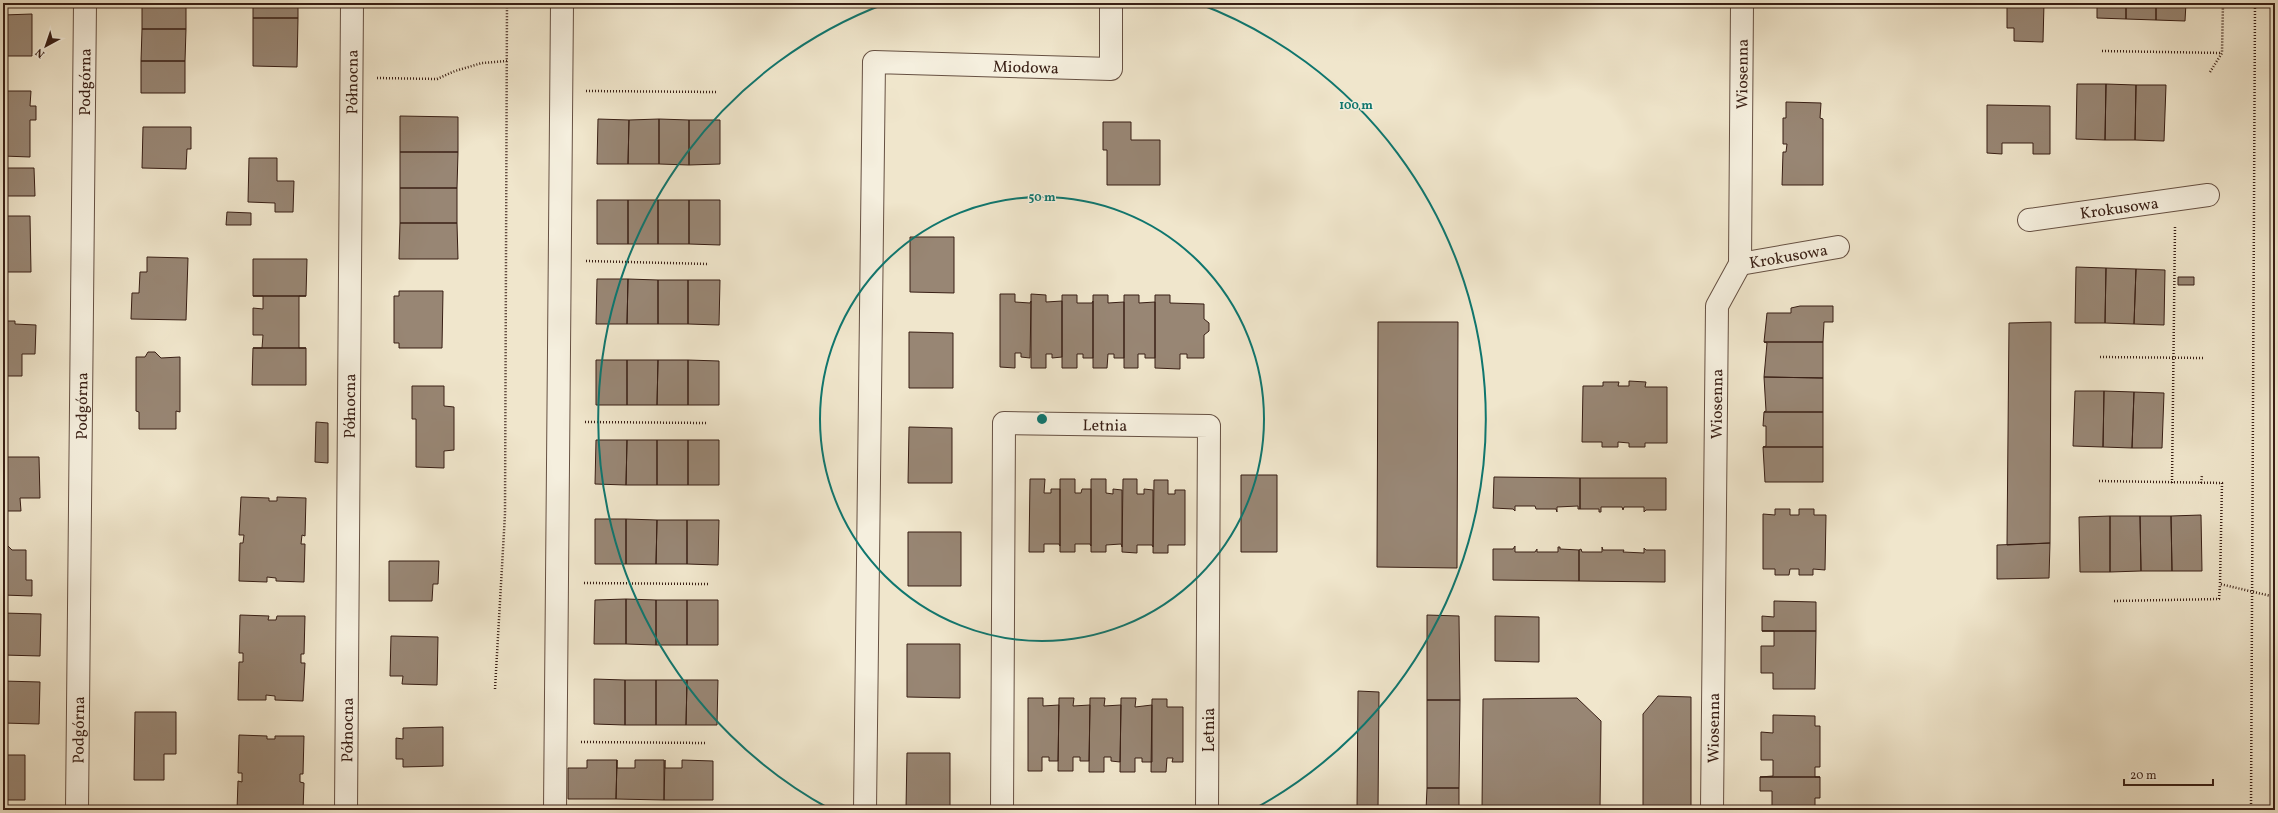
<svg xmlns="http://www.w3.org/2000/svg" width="2278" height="813" font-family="Vollkorn,serif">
  <rect width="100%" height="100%" fill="#f0e6cc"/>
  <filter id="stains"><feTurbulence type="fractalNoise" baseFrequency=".005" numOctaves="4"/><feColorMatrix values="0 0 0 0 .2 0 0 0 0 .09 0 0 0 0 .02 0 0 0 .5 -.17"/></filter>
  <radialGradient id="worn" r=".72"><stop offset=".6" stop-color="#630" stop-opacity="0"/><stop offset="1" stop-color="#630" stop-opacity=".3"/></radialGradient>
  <path fill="#988674" stroke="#381e14" d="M 142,3 L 186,3 L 186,29 L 142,29 Z
    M 253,3 L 298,3 L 298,18 L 253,18 Z
    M 914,3 L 962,3 L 962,6 L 914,6 Z
    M 1011,3 L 1054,3 L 1054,6 L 1011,6 Z
    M 2007,3 L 2044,3 L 2043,42 L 2014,41 L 2014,28 L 2007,28 Z
    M 2097,3 L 2126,3 L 2126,19 L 2097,18 Z
    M 2126,3 L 2156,3 L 2156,20 L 2126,19 Z
    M 2156,3 L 2186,3 L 2185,21 L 2156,20 Z
    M 32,14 L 32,56 L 3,56 L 3,15 Z
    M 253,18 L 298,18 L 297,67 L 253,66 Z
    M 142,29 L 186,29 L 185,61 L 141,61 Z
    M 141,61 L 185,61 L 185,93 L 141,93 Z
    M 2077,84 L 2106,84 L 2105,140 L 2076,139 Z
    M 2106,84 L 2136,85 L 2135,140 L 2105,140 Z
    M 2136,85 L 2166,85 L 2164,141 L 2135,140 Z
    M 3,91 L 31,91 L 30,106 L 36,106 L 36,120 L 30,120 L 30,157 L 3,156 Z
    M 1786,102 L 1821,103 L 1820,118 L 1823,119 L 1823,185 L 1782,185 L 1783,152 L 1786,152 L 1787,144 L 1783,144 L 1783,118 L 1786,118 Z
    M 1987,105 L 2050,106 L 2050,154 L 2033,154 L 2033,143 L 2002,143 L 2002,154 L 1987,153 Z
    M 400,116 L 458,117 L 458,152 L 400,152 Z
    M 598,119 L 629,120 L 628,164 L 597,164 Z
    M 659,119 L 659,164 L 628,164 L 629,120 Z
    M 659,119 L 689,120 L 689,165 L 659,164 Z
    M 689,120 L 720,120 L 720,164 L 689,165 Z
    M 1103,122 L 1131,122 L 1131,140 L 1160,140 L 1160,185 L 1107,185 L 1107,150 L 1103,150 Z
    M 143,127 L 191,127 L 191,149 L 187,149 L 186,169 L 142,168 Z
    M 400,152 L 458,152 L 457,188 L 400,188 Z
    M 249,158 L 277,158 L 277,181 L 294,181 L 293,212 L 275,212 L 275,203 L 248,202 Z
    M 7,168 L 34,168 L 35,196 L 7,196 Z
    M 400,188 L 457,188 L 457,223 L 400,223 Z
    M 597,200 L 628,200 L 628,244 L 597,244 Z
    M 628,200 L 658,200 L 658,244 L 628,244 Z
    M 658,200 L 689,200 L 689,244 L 658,244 Z
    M 689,200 L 720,200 L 720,245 L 689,244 Z
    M 227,212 L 251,213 L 251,225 L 226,225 Z
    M 3,216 L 30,216 L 31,272 L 3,272 Z
    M 400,223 L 457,223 L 458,259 L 399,259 Z
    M 910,237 L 954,237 L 954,293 L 910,292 Z
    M 147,257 L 188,258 L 186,320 L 131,319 L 132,293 L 139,293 L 140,272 L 147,272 Z
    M 253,259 L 307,259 L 306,296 L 253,296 Z
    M 2076,267 L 2106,268 L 2105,323 L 2075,323 Z
    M 2106,268 L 2136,269 L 2134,324 L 2105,323 Z
    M 2136,269 L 2165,270 L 2164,325 L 2134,324 Z
    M 2178,277 L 2194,277 L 2194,285 L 2178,285 Z
    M 597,279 L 628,279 L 627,324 L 596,324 Z
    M 628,279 L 658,280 L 658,324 L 627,324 Z
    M 658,280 L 688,280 L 688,324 L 658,324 Z
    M 688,280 L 720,280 L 719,325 L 688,324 Z
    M 399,291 L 443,291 L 442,348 L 399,348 L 399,343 L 394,343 L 394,296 L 399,296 Z
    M 1000,294 L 1015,294 L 1015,302 L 1030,303 L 1031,301 L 1030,358 L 1021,357 L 1021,353 L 1015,353 L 1015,368 L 1000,367 Z
    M 1031,294 L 1046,295 L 1046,302 L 1062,301 L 1062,357 L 1052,358 L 1052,354 L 1046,354 L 1046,368 L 1031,368 Z
    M 1062,295 L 1077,295 L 1077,303 L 1092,303 L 1093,301 L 1093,358 L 1083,358 L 1083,354 L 1077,354 L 1077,368 L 1062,368 Z
    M 1093,295 L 1108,295 L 1108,303 L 1124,302 L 1124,358 L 1114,358 L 1114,354 L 1108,354 L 1107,368 L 1093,368 Z
    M 1124,295 L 1139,295 L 1139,303 L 1155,302 L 1155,358 L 1145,358 L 1145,354 L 1138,354 L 1138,368 L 1124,368 Z
    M 1155,295 L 1170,295 L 1170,303 L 1204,304 L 1204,319 L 1209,323 L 1209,331 L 1204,335 L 1204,358 L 1187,358 L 1187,354 L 1180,354 L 1180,369 L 1155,368 Z
    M 253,296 L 306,296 L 299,296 L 299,348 L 306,348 L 253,348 L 262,348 L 263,335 L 253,335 L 253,308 L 263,309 L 263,296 Z
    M 1800,306 L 1833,306 L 1833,322 L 1824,322 L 1823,342 L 1764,342 L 1767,313 L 1791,313 L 1791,308 Z
    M 3,321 L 15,321 L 15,324 L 36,325 L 35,354 L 22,354 L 22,376 L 3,376 Z
    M 1378,322 L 1458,322 L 1457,568 L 1377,567 Z
    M 2051,322 L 2050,543 L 2007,545 L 2009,323 Z
    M 909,332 L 953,333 L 953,388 L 909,388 Z
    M 1764,342 L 1823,342 L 1823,378 L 1764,377 L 1767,343 Z
    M 253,348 L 306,348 L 306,385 L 252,385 Z
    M 148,352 L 155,352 L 161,358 L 180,357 L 180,412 L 176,411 L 176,429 L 139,429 L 139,412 L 136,411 L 136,357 L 145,357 Z
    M 596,360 L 627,360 L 627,405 L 596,405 Z
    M 627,360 L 658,360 L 657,405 L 627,405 Z
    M 658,360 L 688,360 L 688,405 L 657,405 Z
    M 688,360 L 719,361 L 719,405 L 688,405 Z
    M 1764,377 L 1823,378 L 1823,412 L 1764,412 L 1766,411 Z
    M 1629,381 L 1646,382 L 1645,387 L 1667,387 L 1667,443 L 1645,443 L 1645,447 L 1629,447 L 1629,443 L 1618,442 L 1618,447 L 1602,447 L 1602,442 L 1582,442 L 1583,386 L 1603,386 L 1603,382 L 1619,382 L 1618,386 L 1629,386 Z
    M 412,386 L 444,386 L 444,406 L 454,407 L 454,450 L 444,451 L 444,468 L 416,467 L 416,419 L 412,419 Z
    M 2075,391 L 2104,391 L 2103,447 L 2073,446 Z
    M 2104,391 L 2134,392 L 2132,448 L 2103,447 Z
    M 2134,392 L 2164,393 L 2162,448 L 2132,448 Z
    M 1764,412 L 1823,412 L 1823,447 L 1763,447 L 1766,446 L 1766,426 L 1763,426 Z
    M 316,422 L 328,423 L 328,463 L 315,462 Z
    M 909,427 L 952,428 L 952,483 L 908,483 Z
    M 596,440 L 627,440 L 626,485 L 595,484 Z
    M 627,440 L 657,440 L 657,485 L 626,485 Z
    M 657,440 L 688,440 L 688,485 L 657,485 Z
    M 688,440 L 719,440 L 719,485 L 688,485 Z
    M 1763,447 L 1823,447 L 1823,482 L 1765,482 Z
    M 3,457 L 39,457 L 40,498 L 20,498 L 21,511 L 4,511 Z
    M 1241,475 L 1277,475 L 1277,552 L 1241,552 Z
    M 1494,477 L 1580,478 L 1580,509 L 1578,509 L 1578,506 L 1557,507 L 1557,512 L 1556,509 L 1536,509 L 1535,506 L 1515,506 L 1515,511 L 1513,509 L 1493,508 Z
    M 1580,478 L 1666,478 L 1666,510 L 1646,510 L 1644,512 L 1644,507 L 1624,507 L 1623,510 L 1622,507 L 1601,507 L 1601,512 L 1599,512 L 1599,509 L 1580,509 Z
    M 1030,479 L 1045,479 L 1044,493 L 1051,493 L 1051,489 L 1060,489 L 1060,546 L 1059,544 L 1044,544 L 1044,552 L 1029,552 Z
    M 1060,479 L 1075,479 L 1075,493 L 1081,493 L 1082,489 L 1091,489 L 1091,546 L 1090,544 L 1075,544 L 1075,552 L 1060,552 Z
    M 1091,479 L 1106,479 L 1106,493 L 1113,494 L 1113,489 L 1122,490 L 1122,547 L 1121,544 L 1106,545 L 1106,552 L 1091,552 Z
    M 1123,479 L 1137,479 L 1137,494 L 1144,494 L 1144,489 L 1153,490 L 1153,547 L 1152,545 L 1137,545 L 1137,553 L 1122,552 Z
    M 1154,480 L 1168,480 L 1168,494 L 1175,494 L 1175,490 L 1185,490 L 1185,545 L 1168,545 L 1168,553 L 1153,553 Z
    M 241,497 L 269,498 L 269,501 L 277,501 L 277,497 L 306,498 L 305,536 L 302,535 L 301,544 L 305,544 L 304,582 L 276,581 L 276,578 L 267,577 L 267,582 L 239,581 L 240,543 L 243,543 L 244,535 L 239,535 Z
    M 1775,509 L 1790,509 L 1790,515 L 1799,515 L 1799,509 L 1814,509 L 1814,515 L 1826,515 L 1825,570 L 1813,569 L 1813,575 L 1799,575 L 1799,569 L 1790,569 L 1789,575 L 1775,575 L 1775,569 L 1763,569 L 1763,514 L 1775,515 Z
    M 2201,515 L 2202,571 L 2172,571 L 2171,516 Z
    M 2110,516 L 2140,516 L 2141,571 L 2110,572 Z
    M 2110,516 L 2110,572 L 2080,572 L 2079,517 Z
    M 2140,516 L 2171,516 L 2172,571 L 2141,571 Z
    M 595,519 L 626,519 L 626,564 L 595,564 Z
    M 626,519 L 657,520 L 656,564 L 626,564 Z
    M 657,520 L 687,520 L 687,564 L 656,564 Z
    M 687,520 L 719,520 L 718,565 L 687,564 Z
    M 908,532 L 961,532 L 961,586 L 908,586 Z
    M 2050,543 L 2049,578 L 1997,579 L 1997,545 Z
    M 3,546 L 8,546 L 12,550 L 26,550 L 26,580 L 32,580 L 32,596 L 3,595 Z
    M 1515,546 L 1515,552 L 1535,552 L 1537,549 L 1537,552 L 1558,552 L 1558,547 L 1560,547 L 1560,549 L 1579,550 L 1579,581 L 1493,580 L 1493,549 L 1513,549 Z
    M 1602,547 L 1603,550 L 1624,550 L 1623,552 L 1644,553 L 1644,548 L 1646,550 L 1665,550 L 1665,582 L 1579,581 L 1579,550 L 1581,549 L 1582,552 L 1602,552 Z
    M 389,561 L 439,561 L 438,584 L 433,584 L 432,601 L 389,601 Z
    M 626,599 L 656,600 L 656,645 L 626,644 Z
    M 626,599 L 626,644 L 594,644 L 595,600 Z
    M 656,600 L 687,600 L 687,645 L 656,645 Z
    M 687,600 L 718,600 L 718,645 L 687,645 Z
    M 1774,601 L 1816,602 L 1816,631 L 1762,631 L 1762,616 L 1774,617 Z
    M 3,613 L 41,614 L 40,656 L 3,655 Z
    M 240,615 L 269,616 L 268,620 L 276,620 L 277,616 L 305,616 L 304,654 L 301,654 L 301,663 L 305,663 L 303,701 L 275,700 L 275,696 L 266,695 L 266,700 L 238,700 L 239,662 L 243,662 L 243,653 L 239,653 Z
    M 1427,615 L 1459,616 L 1460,700 L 1427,700 Z
    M 1495,616 L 1539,617 L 1539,662 L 1495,661 Z
    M 1762,631 L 1816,631 L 1815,689 L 1773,689 L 1773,673 L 1761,673 L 1761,646 L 1774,646 L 1774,631 Z
    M 391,636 L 438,637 L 437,685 L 402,684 L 403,676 L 390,676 Z
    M 907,644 L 960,644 L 960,698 L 907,697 Z
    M 594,679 L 625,680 L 625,725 L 594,724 Z
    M 625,680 L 656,680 L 656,725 L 625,725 Z
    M 656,680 L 687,680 L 686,725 L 656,725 Z
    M 687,680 L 718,680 L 717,725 L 686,725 Z
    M 3,681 L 40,682 L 39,724 L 3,723 Z
    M 1358,691 L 1379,692 L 1378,810 L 1357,810 Z
    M 1658,696 L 1691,697 L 1691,810 L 1643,810 L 1643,714 Z
    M 1028,698 L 1043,698 L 1043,706 L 1059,705 L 1058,761 L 1049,761 L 1049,757 L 1042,757 L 1042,771 L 1028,771 Z
    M 1059,698 L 1074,698 L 1073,706 L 1090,705 L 1089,761 L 1080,761 L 1080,757 L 1073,757 L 1073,771 L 1058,771 Z
    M 1090,698 L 1105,698 L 1104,706 L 1121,705 L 1120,762 L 1111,761 L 1111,757 L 1104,757 L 1104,772 L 1089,772 Z
    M 1121,698 L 1136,698 L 1135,707 L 1152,705 L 1152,762 L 1142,762 L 1142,758 L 1135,758 L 1135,772 L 1120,772 Z
    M 1577,698 L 1601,721 L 1600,810 L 1482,810 L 1483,699 Z
    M 1152,699 L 1167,699 L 1167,707 L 1183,707 L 1183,762 L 1172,762 L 1173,758 L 1167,758 L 1166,772 L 1151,772 Z
    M 1427,700 L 1460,700 L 1459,788 L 1427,788 Z
    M 135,712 L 176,712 L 176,754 L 164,754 L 164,780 L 134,780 Z
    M 1773,715 L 1815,716 L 1815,726 L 1820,726 L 1820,767 L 1815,767 L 1815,777 L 1820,777 L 1760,777 L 1773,776 L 1773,760 L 1761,760 L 1761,732 L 1773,733 Z
    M 443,727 L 443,766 L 403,767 L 403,759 L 396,759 L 396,738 L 403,739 L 403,728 Z
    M 239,735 L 267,736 L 267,739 L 275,739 L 275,736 L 304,736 L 303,774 L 300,774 L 300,782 L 304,783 L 303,810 L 237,810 L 238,781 L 242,782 L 242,773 L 238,773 Z
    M 907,753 L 950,753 L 950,809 L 906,809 Z
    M 3,755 L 25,755 L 25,800 L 3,800 Z
    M 587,760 L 617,760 L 616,799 L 568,799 L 568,768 L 587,768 Z
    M 617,760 L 617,768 L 635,768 L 635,760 L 664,760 L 664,800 L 616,799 Z
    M 665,760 L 665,768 L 682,768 L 682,760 L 713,761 L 713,800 L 664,800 Z
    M 1760,777 L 1820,777 L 1820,798 L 1815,798 L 1815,809 L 1772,808 L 1772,791 L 1760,791 Z
    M 1427,788 L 1459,788 L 1459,810 L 1426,810 Z
    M 473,806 L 473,810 L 441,810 L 441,807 Z"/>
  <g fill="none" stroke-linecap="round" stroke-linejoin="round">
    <g stroke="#665042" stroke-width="24">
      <g id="minor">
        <path id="s1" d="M 2029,220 L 2208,195"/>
        <path id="s2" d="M 1740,264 L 1838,247"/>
        <path id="s3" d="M 77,810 L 85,3"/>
        <path id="s4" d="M 346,810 L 352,3"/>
        <path d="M 555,810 L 562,3"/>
        <path id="s5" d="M 865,810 L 874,62 L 1111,69 L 1111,3"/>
        <path id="s6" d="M 1002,810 L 1004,423 L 1209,426 L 1207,810"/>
        <path id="s7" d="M 1712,810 L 1717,306 L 1740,264 L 1742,3"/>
      </g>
    </g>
    <path stroke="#381e14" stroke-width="2.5" stroke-dasharray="1 2" stroke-linecap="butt" d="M 2102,51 L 2222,53
      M 2210,72 L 2222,53 L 2223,3
      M 377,78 L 437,79 L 455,71 L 482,63 L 507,61
      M 586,91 L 716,92
      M 586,261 L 709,264
      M 2100,357 L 2204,358
      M 585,422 L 708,423
      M 2099,481 L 2222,483 L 2220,584 L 2275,597
      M 2172,483 L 2175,226
      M 2201,483 L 2202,475
      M 584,583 L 708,584
      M 2114,601 L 2219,599 L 2220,584
      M 495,689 L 505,514 L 507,3
      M 581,742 L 707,743
      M 2251,810 L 2255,3"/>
    <use href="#minor" stroke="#f5efde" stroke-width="22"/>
  </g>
  <g fill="none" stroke="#0f766e" stroke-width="2">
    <circle cx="1042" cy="419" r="222"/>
    <path d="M830 809A444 444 0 0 1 887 3M1197 3A444 444 0 0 1 1254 809"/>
  </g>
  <g text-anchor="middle" stroke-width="3" stroke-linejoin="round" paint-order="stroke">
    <g font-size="16" fill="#381e14" stroke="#f5efde">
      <text dy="6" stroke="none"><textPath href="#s5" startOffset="900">Miodowa</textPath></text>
      <text dy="6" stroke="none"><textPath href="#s7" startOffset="742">Wiosenna</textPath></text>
      <text dy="6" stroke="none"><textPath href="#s3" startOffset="728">Podgórna</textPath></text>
      <text dy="6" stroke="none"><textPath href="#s4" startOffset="728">Północna</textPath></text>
      <text dy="6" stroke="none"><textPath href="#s1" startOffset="91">Krokusowa</textPath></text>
      <text dy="6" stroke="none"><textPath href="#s2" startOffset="49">Krokusowa</textPath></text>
      <text dy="6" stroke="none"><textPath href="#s7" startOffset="406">Wiosenna</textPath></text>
      <text dy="6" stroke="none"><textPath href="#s3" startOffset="404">Podgórna</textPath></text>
      <text dy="6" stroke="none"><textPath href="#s4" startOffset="404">Północna</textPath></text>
      <text dy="6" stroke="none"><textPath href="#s6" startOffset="488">Letnia</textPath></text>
      <text dy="6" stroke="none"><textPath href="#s7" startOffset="82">Wiosenna</textPath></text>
      <text dy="6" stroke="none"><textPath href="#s3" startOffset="80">Podgórna</textPath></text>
      <text dy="6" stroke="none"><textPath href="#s4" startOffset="80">Północna</textPath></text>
      <text transform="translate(1208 730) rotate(-90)" y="6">Letnia</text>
    </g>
  </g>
  <circle cx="1042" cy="419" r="6" fill="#0f766e" stroke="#f5efde" stroke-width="2"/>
  <g font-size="12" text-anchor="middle" font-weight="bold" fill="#0f766e" stroke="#f5efde" stroke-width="3" stroke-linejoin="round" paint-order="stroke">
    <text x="1356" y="109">100 m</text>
    <text x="1042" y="201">50 m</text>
  </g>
  <rect width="2278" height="813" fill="none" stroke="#f0e6cc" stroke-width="16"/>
  <rect x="4" y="4" width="2270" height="805" fill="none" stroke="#381e14" stroke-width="2"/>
  <rect x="8" y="8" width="2262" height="797" fill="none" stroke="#381e14"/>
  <g transform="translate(46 46) rotate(220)" stroke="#f5efde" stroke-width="3" paint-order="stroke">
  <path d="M0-3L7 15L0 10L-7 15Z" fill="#381e14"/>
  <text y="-6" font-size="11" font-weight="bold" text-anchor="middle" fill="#381e14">N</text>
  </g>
  <path d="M2124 779v6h89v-6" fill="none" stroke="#381e14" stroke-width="2"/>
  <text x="2130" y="779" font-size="12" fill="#381e14" stroke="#f5efde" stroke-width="3" paint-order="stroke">20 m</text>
  <rect width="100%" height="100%" filter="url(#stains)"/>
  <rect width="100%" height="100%" fill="url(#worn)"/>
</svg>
